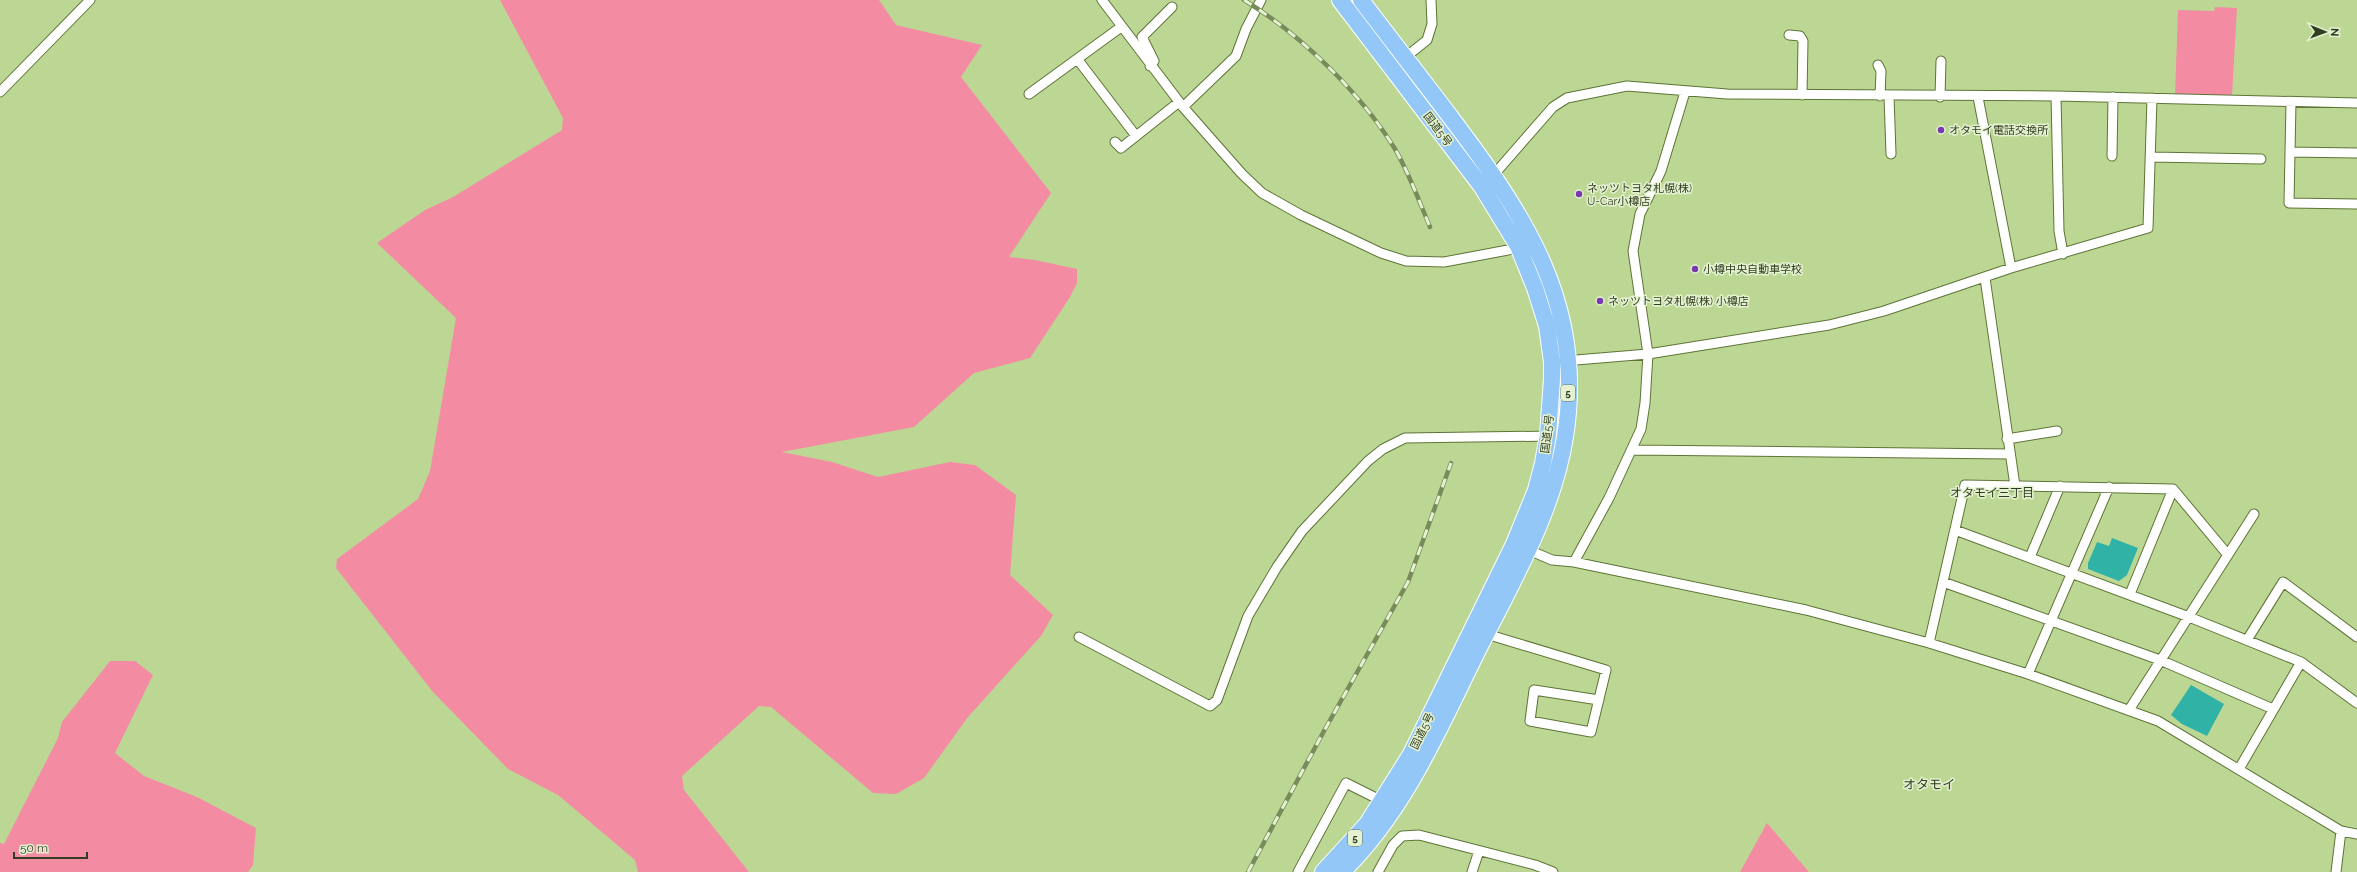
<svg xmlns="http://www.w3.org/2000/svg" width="2357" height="872" font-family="Raleway,'Noto Sans JP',sans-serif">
  <rect width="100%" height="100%" fill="#bcd794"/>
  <path fill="#f38ca3" d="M 500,0 L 879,0 L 896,25 L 982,45 L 961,77 L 1051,193 L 1009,257 L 1035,260 L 1077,269 L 1077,283 L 1070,297 L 1030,358 L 974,373 L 914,427 L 782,452 L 832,462 L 878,477 L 950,462 L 975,465 L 1016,495 L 1010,575 L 1053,615 L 1041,636 L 968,717 L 924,778 L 896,794 L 873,793 L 771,707 L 759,706 L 682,776 L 684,790 L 749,872 L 638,872 L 635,860 L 558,795 L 508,769 L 433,692 L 336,568 L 337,559 L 418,499 L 430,471 L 456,318 L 377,243 L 425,210 L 453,197 L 562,130 L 563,118 Z
    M 2215,7 L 2237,8 L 2232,96 L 2175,95 L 2178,10 L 2214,11 Z
    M 110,661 L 135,661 L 153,675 L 115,753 L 144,776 L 197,797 L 256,828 L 253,865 L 248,872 L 0,872 L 0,843 L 4,844 L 58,738 L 62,722 Z
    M 1767,823 L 1809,872 L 1740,872 Z"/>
  <path fill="#30b2a6" d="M 2112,538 L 2138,548 L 2127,575 L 2119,581 L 2088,569 L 2088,563 L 2097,542 L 2109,546 Z
    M 2191,685 L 2224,704 L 2207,736 L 2182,724 L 2171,715 Z"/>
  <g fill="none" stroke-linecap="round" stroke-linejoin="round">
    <g stroke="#5e7436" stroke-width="11">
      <path id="street" d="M 1102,0 L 1183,107 L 1242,174 L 1262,193 L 1301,215 L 1381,253 L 1406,261 L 1444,262 L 1508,250 L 1518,246
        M 1789,35 L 1800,36 L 1803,41 L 1802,95
        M 1078,60 L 1136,136
        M 1878,65 L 1881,71 L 1880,96
        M 1150,66 L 1154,61 L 1142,37 L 1172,7
        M 1392,68 L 1427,40 L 1432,24 L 1431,0
        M 0,92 L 90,0
        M 1029,94 L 1121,27
        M 1889,96 L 1891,154
        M 2056,96 L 2059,231 L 2063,254
        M 1940,97 L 1941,61
        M 1978,97 L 2011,268
        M 2291,102 L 2289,203 L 2357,204
        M 1183,107 L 1236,56 L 1246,29 L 1261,0
        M 1115,142 L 1121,148 L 1179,102
        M 2290,152 L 2357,153
        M 2112,156 L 2113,97
        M 2151,157 L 2261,159
        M 1491,178 L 1553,107 L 1567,98 L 1627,86 L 1727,94 L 2056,96 L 2357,103
        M 1985,278 L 2015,486
        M 1564,361 L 1648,354 L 1829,325 L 1884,311 L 2011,268 L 2148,228 L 2152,98
        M 2007,439 L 2057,431
        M 1632,450 L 2010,454
        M 1955,530 L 2189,617 L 2301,662 L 2357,703
        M 1524,548 L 1552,560 L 1574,562 L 1806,610 L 1929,643 L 2028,674 L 2158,721 L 2341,831 L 2357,834
        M 2030,557 L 2060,486
        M 1574,562 L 1609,498 L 1641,429 L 1645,403 L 1648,354 L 1633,251 L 1640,214 L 1661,171 L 1685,92
        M 1943,582 L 2160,660 L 2273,709
        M 2130,594 L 2173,489
        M 1483,633 L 1606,670 L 1591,732 L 1530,721 L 1534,690 L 1599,700
        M 1079,637 L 1210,706 L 1217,700 L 1248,616 L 1277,567 L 1302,531 L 1368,461 L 1383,449 L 1405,438 L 1552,436
        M 2247,640 L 2283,582 L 2357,637
        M 1929,643 L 1965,485 L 2173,489 L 2228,555
        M 2028,674 L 2109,487
        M 2129,710 L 2254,514
        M 2239,769 L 2301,662
        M 1298,872 L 1346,783 L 1386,803
        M 1378,872 L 1393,845 L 1402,836 L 1419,835 L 1535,865 L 1553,872
        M 1472,872 L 1479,851
        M 2336,872 L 2341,831"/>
    </g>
    <g stroke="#fff" stroke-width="18">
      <path id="highway" d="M 1323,872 L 1367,824 L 1411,754 L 1514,544 L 1536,490 L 1543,463 L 1548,435 L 1552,379 L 1552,362 L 1547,326 L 1535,288 L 1518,246 L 1482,187 L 1340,0
        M 1342,872 C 1407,809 1441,723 1481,644 C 1514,579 1554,509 1565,437 C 1586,307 1526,217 1452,119 C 1422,79 1391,40 1361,0"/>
    </g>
    <use href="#street" stroke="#fff" stroke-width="9"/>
    <use href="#highway" stroke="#92c7f7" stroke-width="16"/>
    <g stroke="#788b5b" stroke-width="4.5">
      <path id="rail" d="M 1244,0 C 1301,35 1360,92 1395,149 C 1409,173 1419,201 1430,227
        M 1248,872 L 1324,731 L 1408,582 L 1451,463"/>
    </g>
    <use href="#rail" stroke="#e4f2d1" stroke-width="3" stroke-dasharray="9" stroke-linecap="butt"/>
  </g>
  <g fill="#7939ae" stroke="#e4f2d1" stroke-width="1.5">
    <circle cx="1941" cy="130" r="4"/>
    <circle cx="1579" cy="194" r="4"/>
    <circle cx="1695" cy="269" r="4"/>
    <circle cx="1600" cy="301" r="4"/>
  </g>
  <g text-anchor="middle" stroke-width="3" stroke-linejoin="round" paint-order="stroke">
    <g fill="#e4f2d1" stroke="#677356" stroke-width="1">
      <rect x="1561" y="385" width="14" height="16" rx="3"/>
      <rect x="1348" y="830" width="14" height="16" rx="3"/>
    </g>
    <g font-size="10" font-weight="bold" fill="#323c21">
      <text x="1568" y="397">5</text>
      <text x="1355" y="842">5</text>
    </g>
    <g font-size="11" fill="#323c21" stroke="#e4f2d1">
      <text transform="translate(1438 129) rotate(53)" y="4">国道5号</text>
      <text transform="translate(1547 434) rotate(-83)" y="4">国道5号</text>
      <text transform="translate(1422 731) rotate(-64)" y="4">国道5号</text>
    </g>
    <g font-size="11" fill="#323c21" stroke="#e4f2d1" text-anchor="start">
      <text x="1949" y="134">オタモイ電話交換所</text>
      <text x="1587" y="192">ネッツトヨタ札幌(株)<tspan x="1587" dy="13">U-Car小樽店</tspan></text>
      <text x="1703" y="273">小樽中央自動車学校</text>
      <text x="1608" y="305">ネッツトヨタ札幌(株) 小樽店</text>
    </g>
    <g font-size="12" fill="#323c21" stroke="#e4f2d1">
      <text x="1992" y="497">オタモイ三丁目</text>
    </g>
    <g font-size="13" fill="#323c21" stroke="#e4f2d1">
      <text x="1929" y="789">オタモイ</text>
    </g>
  </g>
  <g transform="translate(2325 32) rotate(91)" stroke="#e4f2d1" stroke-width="3" paint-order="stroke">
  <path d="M0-3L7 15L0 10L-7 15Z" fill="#323c21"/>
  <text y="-6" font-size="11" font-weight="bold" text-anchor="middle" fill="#323c21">N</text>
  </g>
  <path d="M14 852v6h73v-6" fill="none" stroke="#323c21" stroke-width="2"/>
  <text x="20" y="852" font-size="12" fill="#323c21" stroke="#e4f2d1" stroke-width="3" paint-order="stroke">50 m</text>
</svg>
